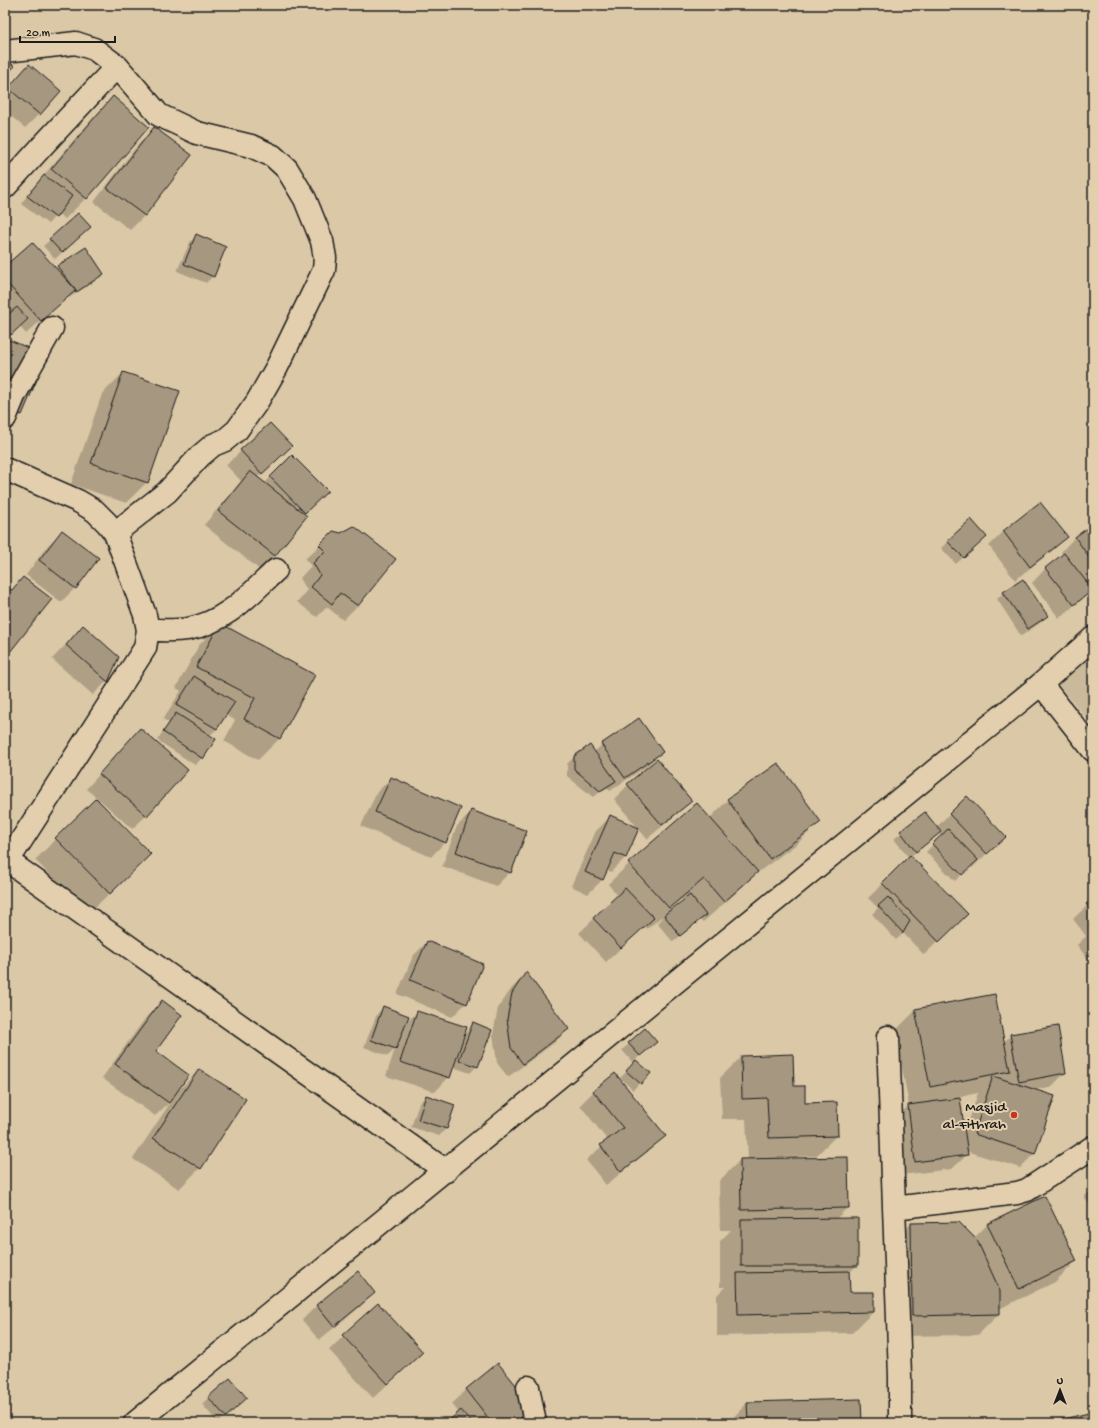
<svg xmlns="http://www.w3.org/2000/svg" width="1098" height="1428" font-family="'Gochi Hand',sans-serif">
  <rect width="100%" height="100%" fill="#dbc8a7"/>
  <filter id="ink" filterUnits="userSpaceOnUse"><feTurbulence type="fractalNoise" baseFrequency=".025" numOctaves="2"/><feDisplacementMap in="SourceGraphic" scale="8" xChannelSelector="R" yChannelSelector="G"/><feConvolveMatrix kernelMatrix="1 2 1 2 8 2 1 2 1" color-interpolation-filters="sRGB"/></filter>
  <g filter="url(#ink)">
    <path fill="#cbb99b" d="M 1093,653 L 1093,726 L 1058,684 Z"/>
    <path fill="#0003" fill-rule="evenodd" d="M 29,65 L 39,114 L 25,128 L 5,111 L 5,91 Z
      M 113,98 L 147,127 L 86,198 L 65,219 L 58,213 L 48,224 L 21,204 L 31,190 L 92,119 Z
      M 154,128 L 190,155 L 144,216 L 130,230 L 94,202 L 140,142 Z
      M 90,227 L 55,259 L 43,246 L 50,240 Z
      M 197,235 L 213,276 L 206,283 L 177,271 L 190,242 Z
      M 85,248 L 102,274 L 95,281 L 69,298 L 70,294 L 26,334 L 20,327 L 20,325 L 6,340 L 46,356 L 21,415 L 7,429 L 5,428 L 5,319 L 9,315 L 5,311 L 5,268 L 55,269 Z
      M 123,373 L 147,482 L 126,503 L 71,484 L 102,394 Z
      M 270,424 L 277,460 L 257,478 L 264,484 L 292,456 L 326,491 L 302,514 L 275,555 L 260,570 L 204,525 L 241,481 L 226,465 Z
      M 1040,504 L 1067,537 L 1052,551 L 1015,580 L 989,546 L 1003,532 Z
      M 1093,525 L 1093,590 L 1059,618 L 1032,583 L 1046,568 L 1063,555 L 1061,552 L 1075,537 Z
      M 63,531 L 75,588 L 61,602 L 26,575 L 48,545 Z
      M 334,532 L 395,559 L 357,606 L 343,620 L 327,607 L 317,617 L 297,602 L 307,590 L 300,578 L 311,566 L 305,559 Z
      M 948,542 L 978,544 L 956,564 L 941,548 Z
      M 24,578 L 10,651 L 5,656 L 5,593 L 11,591 Z
      M 1004,592 L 1047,616 L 1040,623 L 1021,636 L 997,599 Z
      M 220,624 L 314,675 L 279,739 L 258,760 L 224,741 L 235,720 L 225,715 L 217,729 L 209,736 L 202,758 L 195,765 L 157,740 L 169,723 L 163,719 L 181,691 L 176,688 L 199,645 Z
      M 83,627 L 118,657 L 107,681 L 93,695 L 52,659 Z
      M 141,729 L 147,815 L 132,829 L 100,800 L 98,802 L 150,854 L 88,914 L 35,860 L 97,798 L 86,789 Z
      M 602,745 L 661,752 L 647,766 L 610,791 L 607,788 L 593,797 L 567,776 L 567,764 L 574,757 L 594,752 Z
      M 777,764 L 819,822 L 798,843 L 753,876 L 736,893 L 703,922 L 700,919 L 673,942 L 657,923 L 662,918 L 661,917 L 647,929 L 645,925 L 606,962 L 579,933 L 618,896 L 608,884 L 629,864 L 709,819 L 728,800 ZM 682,899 L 684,901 L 672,910 L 671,908 Z
      M 391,778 L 445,842 L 431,857 L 361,826 L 377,792 Z
      M 628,785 L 690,800 L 676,815 L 647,839 L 614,799 Z
      M 472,812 L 510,872 L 496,886 L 442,866 L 457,826 Z
      M 924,813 L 936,828 L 949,814 L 1004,837 L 972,868 L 970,866 L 955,881 L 926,852 L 942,836 L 939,833 L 910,857 L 966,914 L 924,955 L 903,933 L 896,940 L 872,914 L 878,908 L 868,898 L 909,858 L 894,839 Z
      M 611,816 L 625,858 L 611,872 L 607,870 L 602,880 L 588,894 L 571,886 L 596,831 Z
      M 1093,900 L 1093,965 L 1092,965 L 1077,945 L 1086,936 L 1073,919 Z
      M 427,942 L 466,1003 L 452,1017 L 397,994 L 413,956 Z
      M 526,974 L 568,1029 L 554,1043 L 508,1077 L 497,1063 L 493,1034 L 498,1008 L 512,988 Z
      M 162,1002 L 154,1051 L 178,1089 L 179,1090 L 199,1070 L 245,1100 L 200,1168 L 179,1189 L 133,1159 L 172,1100 L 155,1116 L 102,1078 L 147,1016 Z
      M 384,1007 L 404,1025 L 417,1012 L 464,1038 L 467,1031 L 474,1024 L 477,1066 L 470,1073 L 453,1067 L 449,1077 L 435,1092 L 386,1076 L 395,1049 L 388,1056 L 364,1047 L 377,1014 Z
      M 916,1010 L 1004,1042 L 1011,1035 L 1065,1073 L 1051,1087 L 1034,1090 L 1053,1096 L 1034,1154 L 1020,1168 L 966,1151 L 967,1155 L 952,1169 L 901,1175 L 894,1120 L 909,1105 L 895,1031 ZM 978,1093 L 964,1136 L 959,1097 Z
      M 645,1030 L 656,1042 L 635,1060 L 649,1073 L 633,1090 L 620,1078 L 634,1064 L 622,1050 Z
      M 741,1057 L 793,1087 L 804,1104 L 837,1135 L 816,1156 L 784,1157 L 784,1159 L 848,1207 L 836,1219 L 857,1265 L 848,1274 L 849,1293 L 873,1293 L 873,1312 L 852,1333 L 717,1336 L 717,1295 L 725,1287 L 720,1287 L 720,1241 L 731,1230 L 720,1230 L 719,1181 L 740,1160 L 748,1160 L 746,1119 L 722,1119 L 720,1078 Z
      M 594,1091 L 664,1136 L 650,1150 L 606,1185 L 586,1160 L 608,1141 L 580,1105 Z
      M 426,1096 L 454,1105 L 446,1129 L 439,1136 L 411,1127 L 419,1103 Z
      M 1093,1188 L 1093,1209 L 1084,1197 Z
      M 1044,1197 L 1076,1261 L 1055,1282 L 999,1309 L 999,1314 L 978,1335 L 892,1336 L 890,1245 L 911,1224 L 974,1238 L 987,1225 Z
      M 374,1292 L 360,1307 L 319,1340 L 302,1320 L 317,1305 Z
      M 378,1304 L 422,1352 L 373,1398 L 329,1350 Z
      M 498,1365 L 524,1423 L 448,1423 L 459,1413 L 452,1404 L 466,1390 Z
      M 209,1397 L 246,1398 L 218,1423 L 202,1404 Z
      M 747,1403 L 861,1423 L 728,1423 Z"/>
    <path fill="#a59780" stroke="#1c1c1c" d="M 5,60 L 15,66 L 5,76 Z
      M 29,64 L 61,91 L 40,115 L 8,88 Z
      M 113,96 L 149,127 L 87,199 L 51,169 Z
      M 154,127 L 192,155 L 145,216 L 107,188 Z
      M 44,175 L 72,196 L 56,218 L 27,196 Z
      M 78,213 L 91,227 L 62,253 L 49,239 Z
      M 196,234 L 226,247 L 214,277 L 184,264 Z
      M 32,242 L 76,290 L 41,321 L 5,281 L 5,266 Z
      M 86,247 L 104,274 L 75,293 L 76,290 L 57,266 Z
      M 17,307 L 28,319 L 11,335 L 5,329 L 5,317 Z
      M 5,338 L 47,356 L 22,415 L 5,408 Z
      M 123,372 L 180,391 L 148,483 L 91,463 Z
      M 270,423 L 292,446 L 262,474 L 240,450 Z
      M 292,455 L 328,491 L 305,513 L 270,477 Z
      M 250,471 L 307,516 L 275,556 L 218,511 Z
      M 1040,502 L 1068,537 L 1030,567 L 1003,531 Z
      M 971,519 L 987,537 L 964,558 L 947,541 Z
      M 1093,524 L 1093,563 L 1075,537 Z
      M 354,526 L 396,559 L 358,606 L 340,593 L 332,604 L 311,587 L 320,575 L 313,563 L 325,551 L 319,545 L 333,531 L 341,533 Z
      M 62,530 L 99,558 L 76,589 L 39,560 Z
      M 1064,553 L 1093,590 L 1074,605 L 1045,568 Z
      M 23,577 L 52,599 L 10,652 L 5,648 L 5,591 L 7,589 L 12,590 Z
      M 1023,579 L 1048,616 L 1028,629 L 1003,592 Z
      M 220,623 L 315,675 L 280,739 L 244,719 L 255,698 L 196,667 Z
      M 83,625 L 119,657 L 108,682 L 66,645 Z
      M 194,676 L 235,702 L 217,729 L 176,705 Z
      M 176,713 L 216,739 L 203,759 L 163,732 Z
      M 639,718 L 663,752 L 625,778 L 601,744 Z
      M 140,728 L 188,770 L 147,816 L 99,774 Z
      M 590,745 L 616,781 L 600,791 L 574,769 L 574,756 Z
      M 657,759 L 692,801 L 662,825 L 627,784 Z
      M 778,763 L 821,822 L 770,859 L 727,799 Z
      M 391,777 L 461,808 L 446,843 L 375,812 Z
      M 967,796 L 1006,837 L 987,854 L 949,814 Z
      M 96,798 L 151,854 L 110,894 L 55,838 Z
      M 697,803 L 758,872 L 724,902 L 704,879 L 669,908 L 628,863 Z
      M 471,810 L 527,831 L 511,873 L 456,852 Z
      M 925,812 L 941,832 L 916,852 L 900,831 Z
      M 610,815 L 639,828 L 626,858 L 615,853 L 603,880 L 585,872 Z
      M 948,829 L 978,860 L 962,875 L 932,844 Z
      M 910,855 L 968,914 L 939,942 L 882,883 Z
      M 625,888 L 654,918 L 621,948 L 593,918 Z
      M 690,895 L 706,915 L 680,936 L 664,915 Z
      M 888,897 L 910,921 L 903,933 L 878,906 Z
      M 1093,899 L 1093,913 L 1086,904 Z
      M 427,941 L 483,964 L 467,1004 L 410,980 Z
      M 526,972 L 569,1029 L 523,1064 L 511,1048 L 507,1019 L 512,993 Z
      M 995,994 L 1010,1071 L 930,1087 L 915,1009 Z
      M 162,1000 L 182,1015 L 156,1051 L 189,1075 L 169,1103 L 115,1064 Z
      M 383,1006 L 409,1016 L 396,1049 L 371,1040 Z
      M 417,1011 L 467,1027 L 450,1078 L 400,1062 Z
      M 473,1022 L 492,1030 L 478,1067 L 459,1060 Z
      M 1058,1026 L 1066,1073 L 1019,1082 L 1010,1034 Z
      M 645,1028 L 657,1042 L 640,1056 L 628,1043 Z
      M 793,1054 L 794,1086 L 805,1086 L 805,1103 L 837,1102 L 838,1136 L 769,1138 L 767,1098 L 742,1099 L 741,1056 Z
      M 636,1060 L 651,1073 L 641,1084 L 626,1071 Z
      M 199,1069 L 246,1099 L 201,1169 L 153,1138 Z
      M 615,1073 L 666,1136 L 621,1172 L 600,1145 L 623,1128 L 593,1091 Z
      M 993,1076 L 1055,1096 L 1035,1154 L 974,1134 Z
      M 426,1095 L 455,1105 L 447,1129 L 418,1120 Z
      M 960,1098 L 968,1155 L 915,1162 L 908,1105 Z
      M 848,1157 L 849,1208 L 741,1210 L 740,1159 Z
      M 5,1188 L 10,1199 L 5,1202 Z
      M 1045,1196 L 1077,1261 L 1019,1289 L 987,1224 Z
      M 858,1218 L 858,1266 L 741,1266 L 741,1219 Z
      M 959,1222 L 977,1240 L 1000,1291 L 1000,1314 L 912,1316 L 911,1223 Z
      M 358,1271 L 375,1293 L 334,1327 L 316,1305 Z
      M 849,1271 L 850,1292 L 874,1292 L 874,1312 L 738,1315 L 737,1273 Z
      M 378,1303 L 423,1352 L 388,1384 L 342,1335 Z
      M 498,1363 L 520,1390 L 525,1423 L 492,1423 L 466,1389 Z
      M 230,1378 L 247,1398 L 226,1417 L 208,1397 Z
      M 861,1399 L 862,1423 L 748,1423 L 747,1402 Z
      M 461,1410 L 472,1423 L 446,1423 Z
      M 1093,1412 L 1093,1423 L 1046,1423 Z"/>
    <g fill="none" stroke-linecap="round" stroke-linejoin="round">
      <g stroke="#1c1c1c" stroke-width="25">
        <path id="street" d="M 5,51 L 76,43 L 94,49 L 117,66 L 159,115 L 197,133 L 251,146 L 273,156 L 287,169 L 305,199 L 322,241 L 325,258 L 324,270 L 277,367 L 257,402 L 237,430 L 225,440 L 213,445 L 200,456 L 167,492 L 115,533
          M 5,187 L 45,143 L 117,66
          M 5,418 L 14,396 L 52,328
          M 5,469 L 78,501 L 95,511 L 107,523 L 115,533 L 145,615 L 148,630 L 145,648 L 8,861
          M 148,630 C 161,630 176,631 188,629 C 226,622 249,595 276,570
          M 1041,684 L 1093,750
          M 5,859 L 446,1171
          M 888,1037 L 900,1376 L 900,1423
          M 894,1208 L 1017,1193 L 1027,1190 L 1093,1147
          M 528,1387 L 535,1423"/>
      </g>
      <g stroke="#1c1c1c" stroke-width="25">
        <path id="secondary" d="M 135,1423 L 1041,684 L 1093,638"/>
      </g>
      <use href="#street" stroke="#e3cfad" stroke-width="22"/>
      <use href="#secondary" stroke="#e3cfad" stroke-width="22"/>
    </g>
  </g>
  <circle fill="#c8321e" stroke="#e3cfad" stroke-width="1.5" cx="1014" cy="1115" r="4"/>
  <g text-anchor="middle" stroke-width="4" stroke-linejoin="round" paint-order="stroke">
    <g font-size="15" fill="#1c1c1c" stroke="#e3cfad" text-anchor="end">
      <text x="1006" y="1111">Masjid<tspan x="1006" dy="17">al-Fithrah</tspan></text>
    </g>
  </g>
  <rect width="1098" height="1428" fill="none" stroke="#e3cfad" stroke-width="20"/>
  <rect x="10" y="10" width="1078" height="1408" fill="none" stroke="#1c1c1c" stroke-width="1.5" filter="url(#ink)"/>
  <g transform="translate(1060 1390)" stroke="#e3cfad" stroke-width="3" paint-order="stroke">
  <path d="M0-3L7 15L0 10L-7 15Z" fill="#1c1c1c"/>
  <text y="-6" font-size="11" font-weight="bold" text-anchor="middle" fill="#1c1c1c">U</text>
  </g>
  <path d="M20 36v6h95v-6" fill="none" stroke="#1c1c1c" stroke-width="2"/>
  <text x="26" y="36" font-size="12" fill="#1c1c1c" stroke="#e3cfad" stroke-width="3" paint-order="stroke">20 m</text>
</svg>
